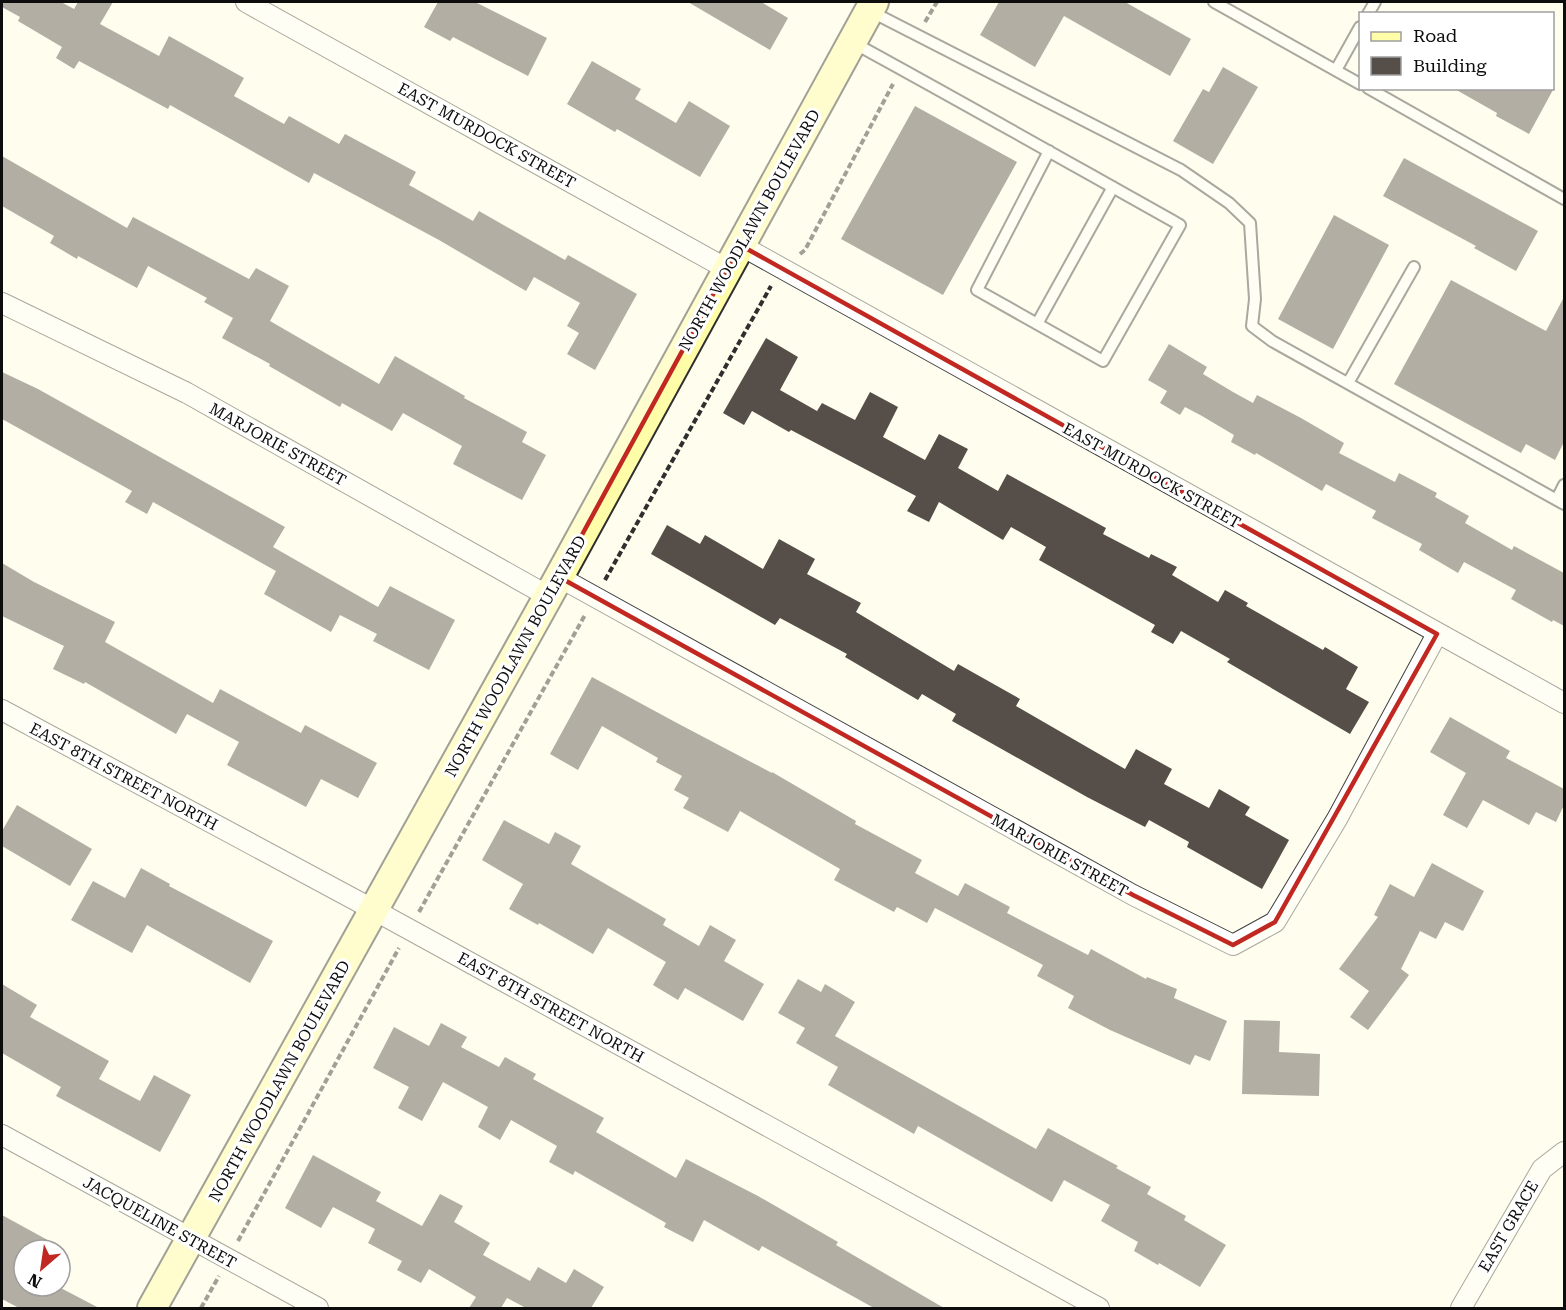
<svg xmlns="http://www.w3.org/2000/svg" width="1566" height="1310" font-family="'Roboto Serif',serif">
  <rect width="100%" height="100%" fill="#fffded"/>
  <path fill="#564f49" d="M 2,2 L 61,2 L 74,9 L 78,2 L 113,2 L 100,24 L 159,56 L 169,36 L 244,78 L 234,96 L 284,124 L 289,116 L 339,144 L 345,134 L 416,172 L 409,185 L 473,221 L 479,211 L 565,260 L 568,255 L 637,294 L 595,370 L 567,354 L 579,333 L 567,326 L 580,303 L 534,277 L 526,291 L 439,240 L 314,173 L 309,183 L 170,105 L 168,109 L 79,61 L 74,69 L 56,58 L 62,47 L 18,21 L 20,17 L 2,7 Z
    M 438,2 L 475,2 L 547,38 L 528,76 L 453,37 L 450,41 L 424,27 Z
    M 688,2 L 761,2 L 788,18 L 770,50 Z
    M 999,2 L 1125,2 L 1191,39 L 1170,76 L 1064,16 L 1035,67 L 980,35 Z
    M 592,61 L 641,89 L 635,99 L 676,123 L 689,101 L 730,126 L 700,177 L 617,129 L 615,132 L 567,104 Z
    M 1223,67 L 1258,87 L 1213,164 L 1173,141 L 1203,89 L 1209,92 Z
    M 1453,88 L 1554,88 L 1529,134 L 1496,116 L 1497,113 Z
    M 915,106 L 1017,162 L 943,295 L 841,239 Z
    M 2,156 L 127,228 L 133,217 L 249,279 L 256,268 L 289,286 L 270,321 L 379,384 L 395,356 L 465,396 L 464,398 L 527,432 L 522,442 L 546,455 L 522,500 L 453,464 L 462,446 L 403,413 L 392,431 L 342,403 L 340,407 L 269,366 L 270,364 L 222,338 L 233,318 L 204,302 L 207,298 L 148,266 L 137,288 L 78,256 L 77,259 L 50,243 L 54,236 L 2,206 Z
    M 1404,158 L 1538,231 L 1516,271 L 1474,248 L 1476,246 L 1383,196 Z
    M 1334,215 L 1389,245 L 1333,349 L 1278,319 Z
    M 1451,280 L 1546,331 L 1564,297 L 1564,442 L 1555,460 L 1526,444 L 1521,453 L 1394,384 Z
    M 766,338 L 798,357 L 780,390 L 817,411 L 822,403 L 855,420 L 870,392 L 898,407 L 883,437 L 925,460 L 939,434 L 968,449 L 958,468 L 998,491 L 1007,474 L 1106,528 L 1103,534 L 1149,558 L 1151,554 L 1177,567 L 1172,575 L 1218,602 L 1225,590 L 1248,603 L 1246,606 L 1323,650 L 1325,647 L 1358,667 L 1346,689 L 1369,702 L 1350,734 L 1227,662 L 1230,659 L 1181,631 L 1173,644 L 1151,632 L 1155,625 L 1039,560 L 1046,547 L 1011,527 L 1003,540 L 939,502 L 929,522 L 907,511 L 916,496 L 865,469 L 791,430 L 789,432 L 752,411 L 744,425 L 723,413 Z
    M 1169,344 L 1207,367 L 1203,374 L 1233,392 L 1253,403 L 1257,395 L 1301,418 L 1344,443 L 1339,453 L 1395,482 L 1399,473 L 1437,493 L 1435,497 L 1469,516 L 1465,523 L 1512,550 L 1514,546 L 1564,573 L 1564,626 L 1553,620 L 1552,622 L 1511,599 L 1516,590 L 1464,562 L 1458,573 L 1419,550 L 1422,544 L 1372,518 L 1376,511 L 1326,484 L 1322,491 L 1256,453 L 1255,455 L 1231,442 L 1234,435 L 1202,416 L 1185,407 L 1180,415 L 1160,403 L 1167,391 L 1148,380 Z
    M 2,372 L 38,389 L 285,527 L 273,547 L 378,607 L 390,586 L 455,620 L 429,670 L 373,641 L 377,634 L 340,615 L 331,632 L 264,594 L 276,571 L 153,502 L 147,514 L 125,502 L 132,491 L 2,419 Z
    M 667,525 L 700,544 L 705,535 L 763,569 L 779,539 L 815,559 L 807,574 L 861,603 L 856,612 L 954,671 L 958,664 L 1020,699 L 1016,706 L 1125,769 L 1136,749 L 1172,769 L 1164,784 L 1209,808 L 1219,789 L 1250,807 L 1245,815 L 1289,840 L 1262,889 L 1187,847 L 1189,842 L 1149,820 L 1145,827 L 1087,797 L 952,721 L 956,714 L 922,694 L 918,700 L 845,657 L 847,654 L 780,618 L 775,625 L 651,554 Z
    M 2,563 L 34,582 L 115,622 L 105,642 L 213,703 L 220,689 L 301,733 L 305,725 L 377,763 L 358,798 L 321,779 L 306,807 L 227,765 L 239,742 L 187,714 L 176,734 L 85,682 L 84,684 L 53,669 L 64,646 L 2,616 Z
    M 592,677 L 677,723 L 772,773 L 772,772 L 856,821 L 855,824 L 922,860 L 915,873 L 958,896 L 965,883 L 1010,907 L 1007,913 L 1088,955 L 1091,949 L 1146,979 L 1147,977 L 1177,989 L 1174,998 L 1227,1021 L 1210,1061 L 1195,1055 L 1190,1065 L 1110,1030 L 1068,1008 L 1074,996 L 1037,976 L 1043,965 L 935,908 L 927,923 L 897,907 L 894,912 L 834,880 L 840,869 L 740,811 L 728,832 L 683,808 L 689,798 L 674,790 L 682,776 L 656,762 L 658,758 L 602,726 L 578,770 L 550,754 Z
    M 1450,717 L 1510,751 L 1506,758 L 1564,789 L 1564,805 L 1556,822 L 1536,812 L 1529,825 L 1483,800 L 1467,828 L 1443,815 L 1466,773 L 1430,752 Z
    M 17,805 L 92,849 L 70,886 L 2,846 L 2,831 Z
    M 504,820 L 549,844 L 555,832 L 581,846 L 571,864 L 666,919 L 663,925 L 699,946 L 710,925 L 736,940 L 724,961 L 764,984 L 743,1021 L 685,988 L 678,1000 L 653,985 L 666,962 L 608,928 L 593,954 L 539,923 L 538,925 L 509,909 L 523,884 L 482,860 Z
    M 1432,863 L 1484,891 L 1463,931 L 1445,922 L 1436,939 L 1420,931 L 1401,969 L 1409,975 L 1368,1030 L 1350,1017 L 1369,991 L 1339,969 L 1378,917 L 1374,915 L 1390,884 L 1414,897 Z
    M 141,868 L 170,884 L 169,886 L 273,941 L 250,983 L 147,925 L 132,953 L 71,920 L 93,881 L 125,898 Z
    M 798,979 L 821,992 L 825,984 L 855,1002 L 835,1036 L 1036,1149 L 1048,1128 L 1118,1166 L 1116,1168 L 1151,1187 L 1147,1194 L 1186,1216 L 1184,1220 L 1226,1245 L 1200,1287 L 1159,1263 L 1158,1265 L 1134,1251 L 1138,1242 L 1101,1221 L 1110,1205 L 1064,1180 L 1052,1202 L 918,1126 L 914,1134 L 828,1085 L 838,1067 L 796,1043 L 805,1028 L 778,1013 Z
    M 2,984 L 37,1005 L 30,1017 L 109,1061 L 99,1079 L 140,1101 L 154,1075 L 191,1095 L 160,1152 L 56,1096 L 61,1087 L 2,1053 Z
    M 1244,1020 L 1280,1021 L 1279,1052 L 1320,1054 L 1319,1096 L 1242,1094 Z
    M 441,1023 L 467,1037 L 461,1047 L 499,1067 L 505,1057 L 536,1074 L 533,1079 L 604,1118 L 596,1132 L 676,1178 L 686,1159 L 758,1196 L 838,1242 L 836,1245 L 944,1308 L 874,1308 L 762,1246 L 759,1251 L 704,1220 L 693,1242 L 664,1227 L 666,1223 L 575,1171 L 573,1175 L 549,1162 L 557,1146 L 511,1120 L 500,1140 L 478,1127 L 488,1107 L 443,1082 L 422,1121 L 398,1108 L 409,1087 L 373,1068 L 394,1027 L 429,1046 Z
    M 313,1155 L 381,1192 L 376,1201 L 422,1226 L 440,1194 L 463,1206 L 454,1222 L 490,1243 L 483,1255 L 530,1281 L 538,1267 L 566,1283 L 574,1269 L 604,1287 L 591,1308 L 526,1308 L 507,1298 L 501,1308 L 469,1308 L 476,1297 L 429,1269 L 421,1283 L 397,1270 L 402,1261 L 368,1243 L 375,1229 L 333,1207 L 321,1228 L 285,1208 Z
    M 2,1215 L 64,1249 L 60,1258 L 60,1250 L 24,1250 L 24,1286 L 57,1286 L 99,1308 L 19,1308 L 2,1299 Z"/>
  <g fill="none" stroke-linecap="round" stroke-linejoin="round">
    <g stroke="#404040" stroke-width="14">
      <path id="service" d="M 1214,2 L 1360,84
        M 870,11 L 1181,170 L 1229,203 L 1250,223 L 1255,299 L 1252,326 L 1272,341 L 1564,504
        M 1368,14 L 1375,2
        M 852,42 C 962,102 1071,164 1180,225 L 1103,361 L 977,290 L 1049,151
        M 1336,70 L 1360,27
        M 1368,88 L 1564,199
        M 1037,324 L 1113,187
        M 1348,383 L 1414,267
        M 1557,499 L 1564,485"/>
    </g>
    <g stroke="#404040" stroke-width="22">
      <path id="minor" d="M 246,2 L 727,269
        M 740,245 L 1564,703
        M 2,303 L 187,393 L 548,596
        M 559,577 L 1133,895 L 1233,945 L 1275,922 L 1337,819 L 1437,634
        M 2,710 L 374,910 L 1099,1308
        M 2,1135 L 318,1308
        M 1461,1308 L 1542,1169 L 1564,1152"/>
    </g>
    <g stroke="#2f2f2f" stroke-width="32">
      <path id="secondary" d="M 152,1308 L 559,577 L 874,2"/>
    </g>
    <path stroke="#2f2f2f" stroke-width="4" stroke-dasharray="6 3" stroke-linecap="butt" d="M 925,22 L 937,2
      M 800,254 L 805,250 L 893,84
      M 605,580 L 771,286
      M 419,912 L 585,615
      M 238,1241 L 399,948
      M 201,1308 L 219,1276"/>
    <use href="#service" stroke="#fff" stroke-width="10"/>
    <use href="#minor" stroke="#fff" stroke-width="20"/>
    <use href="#secondary" stroke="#fffda8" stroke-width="28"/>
  </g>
  <path d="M0 0H1566V1310H0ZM 740,245 L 1437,634 L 1275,922 L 1233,945 L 1133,895 L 559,577 Z" fill="#fffded" fill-opacity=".55" fill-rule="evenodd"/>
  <path fill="none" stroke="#c12821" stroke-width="4.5" stroke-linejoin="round" d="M 740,245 L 1437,634 L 1275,922 L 1233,945 L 1133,895 L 559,577 Z"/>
  <g text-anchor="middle" stroke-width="6" stroke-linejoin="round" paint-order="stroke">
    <g font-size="16" fill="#0d0d0d" stroke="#fff">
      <text transform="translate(487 135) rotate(29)" y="6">EAST MURDOCK STREET</text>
      <text transform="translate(749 230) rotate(-61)" y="6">NORTH WOODLAWN BOULEVARD</text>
      <text transform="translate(278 444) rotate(29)" y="6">MARJORIE STREET</text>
      <text transform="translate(1152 475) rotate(29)" y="6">EAST MURDOCK STREET</text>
      <text transform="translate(515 656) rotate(-61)" y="6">NORTH WOODLAWN BOULEVARD</text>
      <text transform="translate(124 776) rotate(28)" y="6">EAST 8TH STREET NORTH</text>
      <text transform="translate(1060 855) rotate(29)" y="6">MARJORIE STREET</text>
      <text transform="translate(551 1007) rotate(29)" y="6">EAST 8TH STREET NORTH</text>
      <text transform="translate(279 1081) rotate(-61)" y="6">NORTH WOODLAWN BOULEVARD</text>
      <text transform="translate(160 1222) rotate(29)" y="6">JACQUELINE STREET</text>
      <text transform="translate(1508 1226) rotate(-60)" y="6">EAST GRACE</text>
    </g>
  </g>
  <rect width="1566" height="1310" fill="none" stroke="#0d0d0d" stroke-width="6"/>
  <rect x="1359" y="12" width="195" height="78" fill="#ffffff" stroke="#9e9e9e" stroke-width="1.5"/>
  <rect x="1371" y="32" width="30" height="9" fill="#fffda8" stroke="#9e9e9e" stroke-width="1.5"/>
  <text x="1413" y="42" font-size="18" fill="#0d0d0d">Road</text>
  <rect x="1371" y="57" width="30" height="18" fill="#564f49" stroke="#9e9e9e" stroke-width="1.5"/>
  <text x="1413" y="72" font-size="18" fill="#0d0d0d">Building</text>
  <g transform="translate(42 1268) rotate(209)"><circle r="28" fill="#ffffff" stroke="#9e9e9e" stroke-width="1.5"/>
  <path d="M0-4.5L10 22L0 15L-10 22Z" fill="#c12821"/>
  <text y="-9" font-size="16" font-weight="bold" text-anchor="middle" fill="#0d0d0d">N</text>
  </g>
</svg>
